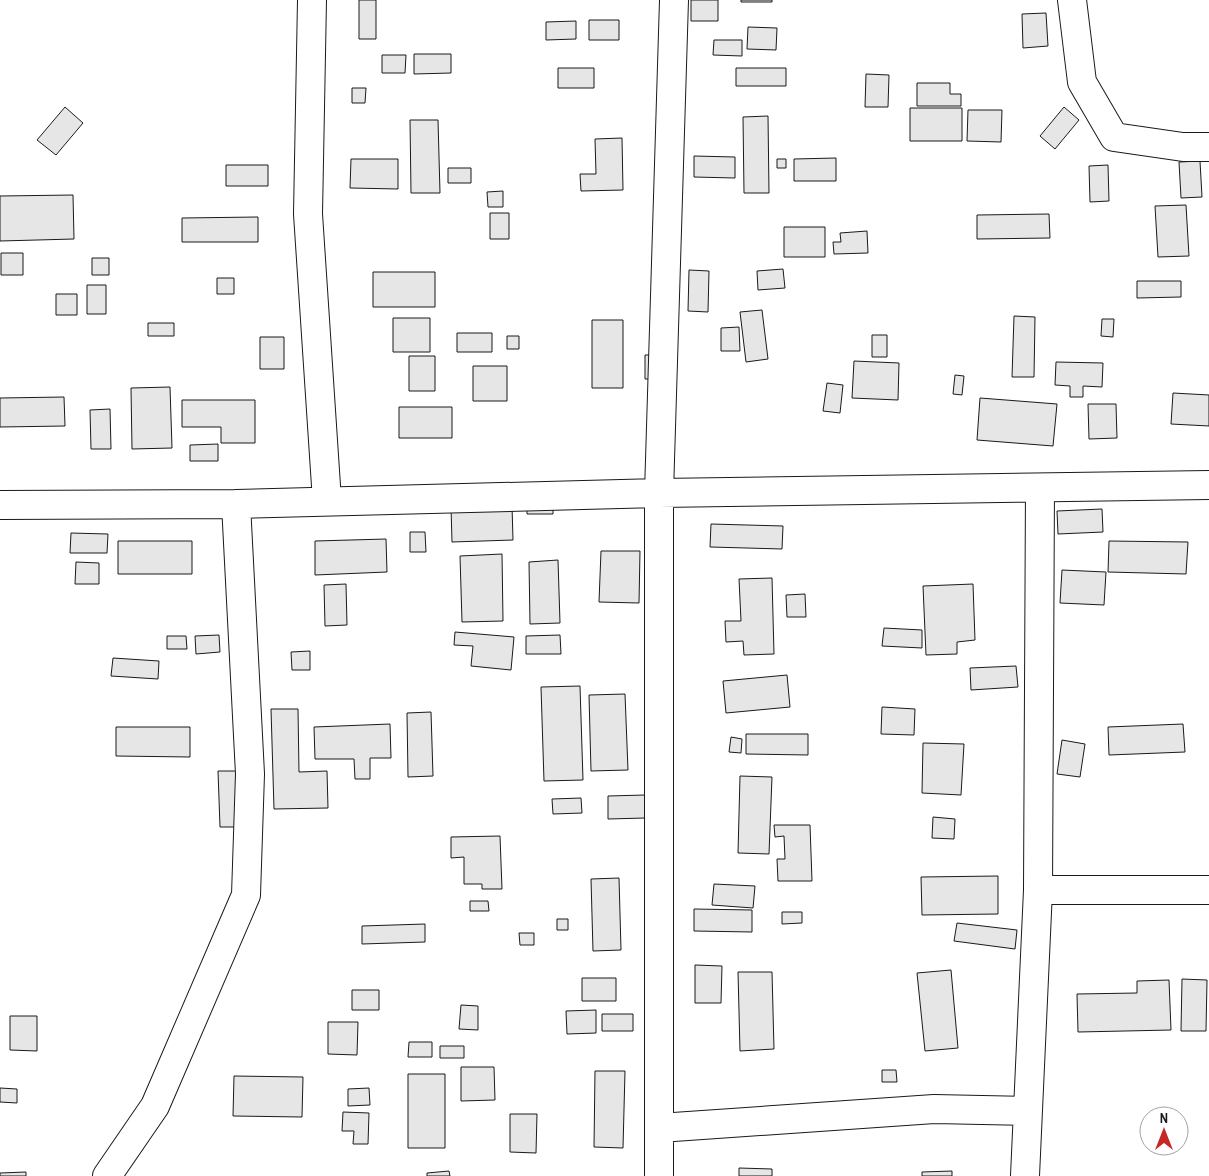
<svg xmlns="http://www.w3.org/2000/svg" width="1209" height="1176" font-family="'Archivo Narrow',sans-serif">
  <rect width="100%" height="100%" fill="#fff"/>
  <path fill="#e6e6e6" stroke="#1a1a1a" d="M 359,0 L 376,0 L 376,39 L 359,39 Z
    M 691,0 L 718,0 L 718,21 L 691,21 Z
    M 741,0 L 772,0 L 772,2 L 741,2 Z
    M 1046,13 L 1048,46 L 1023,48 L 1022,14 Z
    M 589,20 L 619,20 L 619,40 L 589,40 Z
    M 576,21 L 576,39 L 546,40 L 546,22 Z
    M 748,27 L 777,28 L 776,50 L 747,49 Z
    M 714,40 L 742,40 L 742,56 L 713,55 Z
    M 414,54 L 451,54 L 451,73 L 414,74 Z
    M 382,55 L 406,55 L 405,73 L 382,73 Z
    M 558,68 L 594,68 L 594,88 L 558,88 Z
    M 736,68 L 786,68 L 786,86 L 736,86 Z
    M 866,74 L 889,75 L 888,107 L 865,107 Z
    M 917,83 L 950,83 L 950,94 L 961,94 L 961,106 L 917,106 Z
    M 352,88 L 366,88 L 365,103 L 352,103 Z
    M 65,107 L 83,123 L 56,155 L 37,140 Z
    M 1064,107 L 1079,120 L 1055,149 L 1040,136 Z
    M 910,108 L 962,108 L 962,141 L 910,141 Z
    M 968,110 L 1002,110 L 1001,142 L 967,141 Z
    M 768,116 L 769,193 L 744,193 L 743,117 Z
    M 410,120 L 438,120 L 440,193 L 411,193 Z
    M 622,138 L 623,190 L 581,191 L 580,174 L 596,174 L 595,139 Z
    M 694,156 L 735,157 L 735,178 L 694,177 Z
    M 836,158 L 836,181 L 794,181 L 794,159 Z
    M 351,159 L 398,159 L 398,189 L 350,188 Z
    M 777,159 L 786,159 L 786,168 L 777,168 Z
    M 1200,161 L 1202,197 L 1181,198 L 1179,162 Z
    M 226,165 L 268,165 L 268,186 L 226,186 Z
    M 1108,165 L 1109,201 L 1090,202 L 1089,166 Z
    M 448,168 L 471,168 L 471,183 L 448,183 Z
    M 503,191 L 503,207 L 488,207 L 487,192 Z
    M 73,195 L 74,239 L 0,241 L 0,196 Z
    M 1186,205 L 1189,256 L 1158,257 L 1155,206 Z
    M 490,213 L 509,213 L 509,239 L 490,239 Z
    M 1049,214 L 1050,238 L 977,239 L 977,215 Z
    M 258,217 L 258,242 L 182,242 L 182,218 Z
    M 784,227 L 825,227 L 825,257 L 784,257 Z
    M 867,231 L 868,253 L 834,254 L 833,242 L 841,242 L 840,233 Z
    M 1,253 L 23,253 L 23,275 L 1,275 Z
    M 92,258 L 109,258 L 109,275 L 92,275 Z
    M 783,269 L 785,288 L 758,290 L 757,271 Z
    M 689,270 L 709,271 L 708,312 L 688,311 Z
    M 373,272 L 435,272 L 435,307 L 373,307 Z
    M 217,278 L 234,278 L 234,294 L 217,294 Z
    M 1137,281 L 1181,281 L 1181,297 L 1137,298 Z
    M 87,285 L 106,285 L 106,314 L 87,314 Z
    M 56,294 L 77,294 L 77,315 L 56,315 Z
    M 762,310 L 768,359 L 746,362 L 740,312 Z
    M 1014,316 L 1035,317 L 1034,377 L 1012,377 Z
    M 393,318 L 430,318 L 430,352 L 393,352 Z
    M 1102,319 L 1114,319 L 1113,337 L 1101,336 Z
    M 592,320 L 623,320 L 623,388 L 592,388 Z
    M 148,323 L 174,323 L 174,336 L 148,336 Z
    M 739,327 L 740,351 L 721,351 L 721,328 Z
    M 457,333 L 492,333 L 492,352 L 457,352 Z
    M 872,335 L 887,335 L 887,357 L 872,357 Z
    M 507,336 L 519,336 L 519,349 L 507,349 Z
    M 260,337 L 284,337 L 284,369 L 260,369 Z
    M 645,355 L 657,355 L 658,379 L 645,379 Z
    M 409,356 L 435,356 L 435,391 L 409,391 Z
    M 854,361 L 899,363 L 898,400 L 852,398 Z
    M 1056,362 L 1103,363 L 1102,387 L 1083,386 L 1083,397 L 1070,397 L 1070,386 L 1055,385 Z
    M 473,366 L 507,366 L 507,401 L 473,401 Z
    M 955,375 L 964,376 L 962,395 L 953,394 Z
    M 827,383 L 843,385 L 840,413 L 823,411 Z
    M 170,387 L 172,448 L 132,449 L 131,388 Z
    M 1173,393 L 1209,395 L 1209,426 L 1171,424 Z
    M 64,397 L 65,426 L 0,427 L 0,398 Z
    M 980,398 L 1057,404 L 1053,446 L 977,440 Z
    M 182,400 L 255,400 L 255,443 L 221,443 L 221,427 L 182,427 Z
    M 1088,404 L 1116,404 L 1117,438 L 1089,439 Z
    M 399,407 L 452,407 L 452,438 L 399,438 Z
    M 110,409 L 111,449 L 91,449 L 90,410 Z
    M 218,444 L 218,461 L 190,461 L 190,445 Z
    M 527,504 L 553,504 L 553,514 L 527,514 Z
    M 512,505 L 513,540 L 452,542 L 451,507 Z
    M 1102,509 L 1103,532 L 1058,534 L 1057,511 Z
    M 711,524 L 783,526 L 782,549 L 710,547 Z
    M 410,532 L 425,532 L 426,552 L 410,552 Z
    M 71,533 L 108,534 L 107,553 L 70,553 Z
    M 386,539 L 387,572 L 315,575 L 315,541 Z
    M 118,541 L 192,541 L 192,574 L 118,574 Z
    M 1109,541 L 1188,542 L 1186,574 L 1108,572 Z
    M 601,551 L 640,551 L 639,603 L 599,602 Z
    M 502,554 L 503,621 L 462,622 L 460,556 Z
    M 558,560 L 560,623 L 530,624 L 529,562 Z
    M 76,562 L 99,563 L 99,584 L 75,584 Z
    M 1062,570 L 1106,572 L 1104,605 L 1060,603 Z
    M 772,578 L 774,654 L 744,655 L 743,641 L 726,642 L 725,621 L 741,621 L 739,579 Z
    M 346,584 L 347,625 L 325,626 L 324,585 Z
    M 973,584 L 975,640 L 957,642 L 957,654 L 926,655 L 923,586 Z
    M 805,594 L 806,617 L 787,617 L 786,595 Z
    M 884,628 L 922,630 L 922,648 L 882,646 Z
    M 455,632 L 514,637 L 511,670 L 471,666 L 473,646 L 454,645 Z
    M 219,635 L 220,652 L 196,654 L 195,636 Z
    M 560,635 L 561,654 L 526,654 L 526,636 Z
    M 167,636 L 186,636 L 187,649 L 167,649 Z
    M 310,651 L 310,670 L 292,670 L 291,652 Z
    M 113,658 L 159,661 L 158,679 L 111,676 Z
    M 1016,666 L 1018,687 L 971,690 L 970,668 Z
    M 787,675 L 790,707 L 726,713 L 723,681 Z
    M 580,686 L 583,780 L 544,781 L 541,687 Z
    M 625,694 L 628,770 L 591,771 L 589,695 Z
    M 882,707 L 915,709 L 914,735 L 881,734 Z
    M 271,709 L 298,709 L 299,772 L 327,771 L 328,808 L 274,809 Z
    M 431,712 L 433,776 L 408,777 L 407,713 Z
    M 390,724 L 391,758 L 370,758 L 370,779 L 355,779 L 354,759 L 315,759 L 314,727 Z
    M 1183,724 L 1185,752 L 1109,755 L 1108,727 Z
    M 116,727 L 190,727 L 190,757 L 116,756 Z
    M 746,734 L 808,734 L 808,755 L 746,754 Z
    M 731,737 L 742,739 L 741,753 L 729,752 Z
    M 1062,740 L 1085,744 L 1080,777 L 1057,774 Z
    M 923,743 L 964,744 L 961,795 L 922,793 Z
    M 218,771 L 237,771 L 239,827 L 220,827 Z
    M 740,776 L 772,777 L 769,854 L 738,853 Z
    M 645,795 L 645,818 L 608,819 L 608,796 Z
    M 581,798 L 582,813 L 553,814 L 552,799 Z
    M 933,817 L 955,819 L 954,839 L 932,838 Z
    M 774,825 L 810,825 L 812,881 L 778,881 L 777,859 L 785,859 L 784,836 L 775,837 Z
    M 500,836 L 502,889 L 482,889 L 482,884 L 464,884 L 464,857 L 451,858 L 451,837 Z
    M 998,876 L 998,914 L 922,915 L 921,877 Z
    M 619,878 L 621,950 L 593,951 L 591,879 Z
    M 714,884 L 755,886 L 753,908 L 712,905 Z
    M 470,901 L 488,901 L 489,911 L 470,911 Z
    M 694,909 L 752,910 L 752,932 L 694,931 Z
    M 782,912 L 802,912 L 802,923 L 782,924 Z
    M 557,919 L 568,919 L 568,930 L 557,930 Z
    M 957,923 L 1017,930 L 1015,949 L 954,941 Z
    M 425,924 L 425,942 L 362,944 L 362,926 Z
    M 519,933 L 534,933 L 534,945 L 520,945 Z
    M 695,965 L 722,966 L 721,1003 L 695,1003 Z
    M 951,970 L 958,1048 L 925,1051 L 917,973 Z
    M 738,972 L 772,972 L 774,1049 L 740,1051 Z
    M 582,978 L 616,978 L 616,1001 L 582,1001 Z
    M 1182,979 L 1207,980 L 1206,1031 L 1181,1031 Z
    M 1169,980 L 1171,1030 L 1078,1032 L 1077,994 L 1137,993 L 1137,981 Z
    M 352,990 L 379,990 L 379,1010 L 352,1010 Z
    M 461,1005 L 478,1006 L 478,1030 L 459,1029 Z
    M 596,1010 L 596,1033 L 567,1034 L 566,1011 Z
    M 602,1014 L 633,1014 L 633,1031 L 602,1031 Z
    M 10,1016 L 37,1016 L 37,1051 L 10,1050 Z
    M 328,1022 L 358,1022 L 357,1055 L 328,1054 Z
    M 409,1042 L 432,1042 L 432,1057 L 408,1057 Z
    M 440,1046 L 464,1046 L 464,1058 L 440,1058 Z
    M 461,1067 L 494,1067 L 495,1100 L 461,1101 Z
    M 882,1070 L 896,1070 L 897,1082 L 882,1082 Z
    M 595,1071 L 625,1071 L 623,1148 L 594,1147 Z
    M 408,1074 L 445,1074 L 445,1148 L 408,1148 Z
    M 234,1076 L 303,1077 L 302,1117 L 233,1116 Z
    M 0,1088 L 17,1089 L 17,1103 L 0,1102 Z
    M 369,1088 L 370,1105 L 348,1106 L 348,1089 Z
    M 343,1112 L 369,1113 L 368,1144 L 353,1144 L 354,1131 L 342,1131 Z
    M 510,1114 L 537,1114 L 536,1153 L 510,1152 Z
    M 739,1168 L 772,1169 L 772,1176 L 739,1176 Z
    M 449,1171 L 450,1176 L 427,1176 L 427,1173 Z
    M 952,1171 L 952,1176 L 922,1176 L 922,1172 Z
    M 26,1172 L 26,1176 L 0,1176 L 0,1173 Z"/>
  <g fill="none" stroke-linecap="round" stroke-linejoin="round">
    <g stroke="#1a1a1a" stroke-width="30">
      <path id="street" d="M 312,0 L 308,214 L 327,501
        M 1072,0 L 1082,82 L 1114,137 L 1183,147 L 1209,147
        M 0,505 L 236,504 L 659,493 L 1209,485
        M 1038,890 L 1209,890
        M 659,1128 L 934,1109 L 1028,1111
        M 107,1176 L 155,1106 L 246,895 L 250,774 L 236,504
        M 659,1176 L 659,493 L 674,0
        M 1025,1176 L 1038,890 L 1040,488"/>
    </g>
    <use href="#street" stroke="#fff" stroke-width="28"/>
  </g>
  <g transform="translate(1164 1131)"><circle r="24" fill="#ffffff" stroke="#a3a3a3"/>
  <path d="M0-4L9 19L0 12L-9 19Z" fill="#c62828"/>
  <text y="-8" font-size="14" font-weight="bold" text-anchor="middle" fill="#1a1a1a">N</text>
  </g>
</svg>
